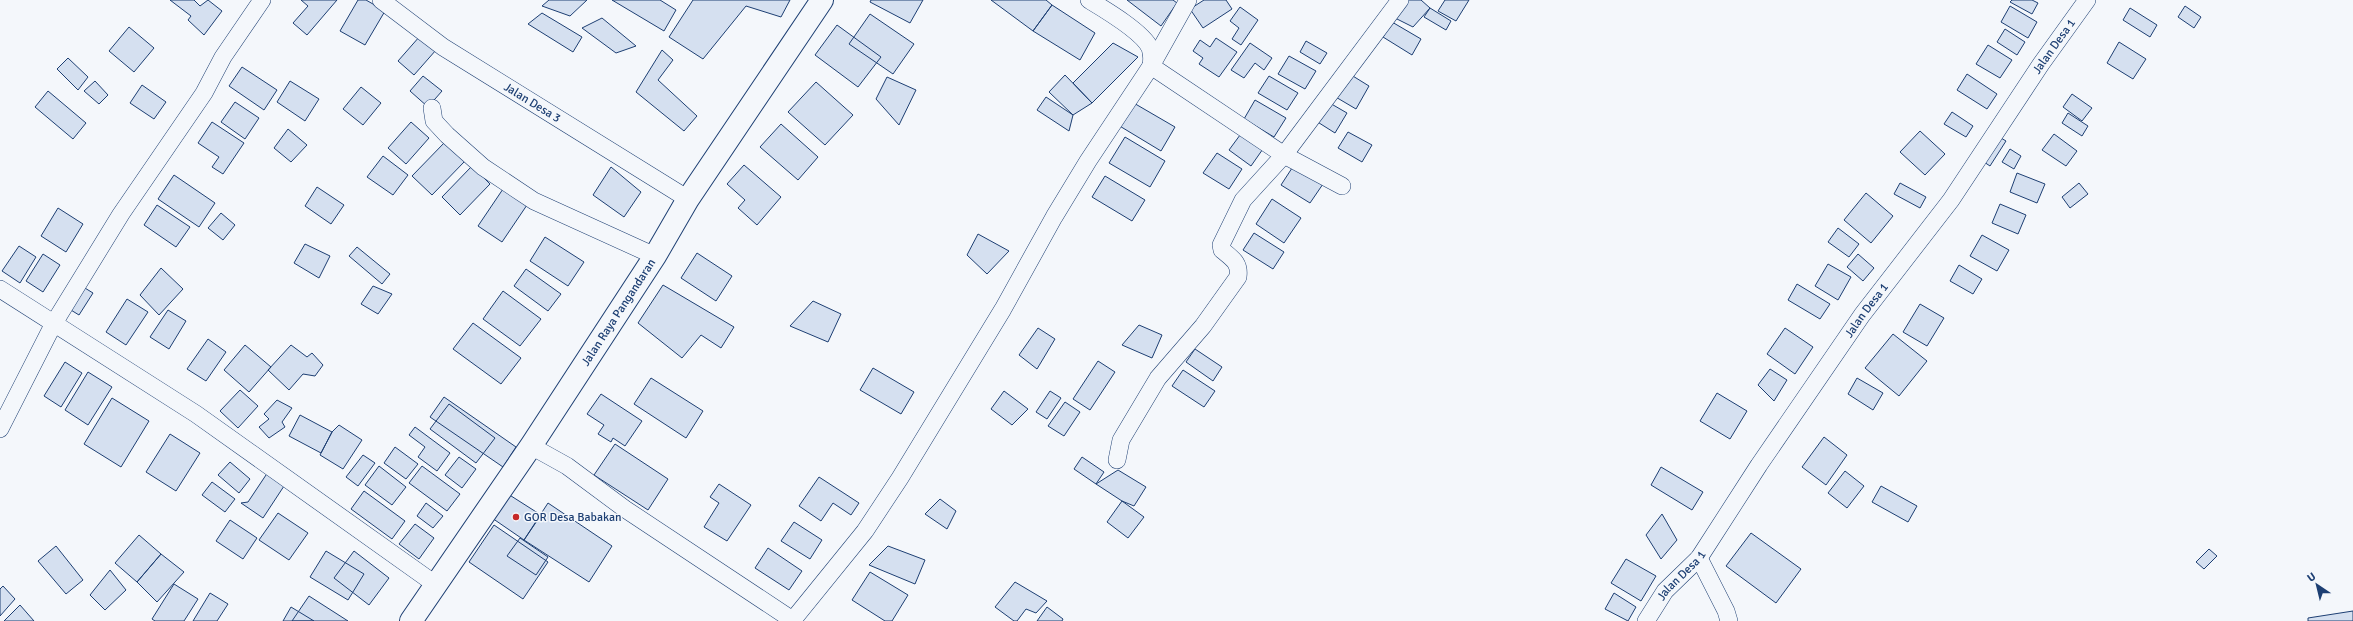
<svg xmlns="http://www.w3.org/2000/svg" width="2353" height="621" font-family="Signika,sans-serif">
  <rect width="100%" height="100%" fill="#f4f7fb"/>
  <path fill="#d5e0f0" stroke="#1d3f73" d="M 170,0 L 194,0 L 200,6 L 208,0 L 222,11 L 204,35 L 188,20 L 191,16 Z
    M 301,0 L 337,0 L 307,35 L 293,23 L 308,6 Z
    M 358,0 L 366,0 L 385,11 L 365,45 L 340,31 Z
    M 549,0 L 587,0 L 570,16 L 542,6 Z
    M 612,0 L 660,0 L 676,10 L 664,31 Z
    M 693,0 L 790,0 L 781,17 L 746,6 L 703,59 L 669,37 Z
    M 871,0 L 923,0 L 910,23 L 870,2 Z
    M 991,0 L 1046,0 L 1052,5 L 1033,31 Z
    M 1127,0 L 1173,0 L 1177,3 L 1161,26 Z
    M 1204,0 L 1226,0 L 1232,9 L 1203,28 L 1190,9 Z
    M 1408,0 L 1421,0 L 1430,8 L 1413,27 L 1393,17 Z
    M 1445,0 L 1469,0 L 1456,21 L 1438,11 Z
    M 2012,0 L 2032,0 L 2038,3 L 2032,14 L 2010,2 Z
    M 1052,5 L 1095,33 L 1080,60 L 1033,31 Z
    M 2010,6 L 2037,22 L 2028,38 L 2001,22 Z
    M 2185,6 L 2201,17 L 2194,28 L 2178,17 Z
    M 1240,7 L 1258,20 L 1241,45 L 1232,39 L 1239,28 L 1230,21 Z
    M 1430,8 L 1451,21 L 1446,30 L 1424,17 Z
    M 2130,8 L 2157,25 L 2150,37 L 2123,20 Z
    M 542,13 L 582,37 L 573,52 L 528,24 Z
    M 870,14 L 914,44 L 893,74 L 849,44 Z
    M 602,18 L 636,46 L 616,53 L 582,28 Z
    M 1392,22 L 1421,39 L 1412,55 L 1383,37 Z
    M 837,25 L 881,57 L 858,87 L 815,55 Z
    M 129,27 L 154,48 L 134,72 L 109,51 Z
    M 2005,29 L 2025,42 L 2017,55 L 1997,42 Z
    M 420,36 L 436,50 L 414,75 L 398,61 Z
    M 1216,38 L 1237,52 L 1219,77 L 1199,64 L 1203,58 L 1193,51 L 1200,40 L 1210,47 Z
    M 1306,41 L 1327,53 L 1320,64 L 1300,52 Z
    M 2119,42 L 2146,59 L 2133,79 L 2107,63 Z
    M 1113,43 L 1138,57 L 1092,103 L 1073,83 Z
    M 1250,43 L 1272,58 L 1264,70 L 1255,63 L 1244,78 L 1231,70 Z
    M 1988,45 L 2012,60 L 2000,78 L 1976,64 Z
    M 662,50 L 673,60 L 658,80 L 697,116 L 684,131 L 636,92 Z
    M 1289,56 L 1316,71 L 1305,89 L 1278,74 Z
    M 68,58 L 88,77 L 78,90 L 57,69 Z
    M 242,67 L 277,90 L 264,110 L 229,86 Z
    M 1348,73 L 1369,86 L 1356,109 L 1334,96 Z
    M 1967,74 L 1997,94 L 1987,109 L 1957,90 Z
    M 1065,75 L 1092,103 L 1073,115 L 1049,92 Z
    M 423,76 L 442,91 L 428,107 L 410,91 Z
    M 1269,76 L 1298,93 L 1287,110 L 1258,93 Z
    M 887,77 L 916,90 L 899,125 L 876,99 Z
    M 95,81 L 108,95 L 99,104 L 84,91 Z
    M 290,81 L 319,99 L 305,121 L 277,102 Z
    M 816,82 L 853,115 L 825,145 L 788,112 Z
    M 142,85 L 166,102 L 154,119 L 130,103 Z
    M 361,87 L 381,103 L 363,125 L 343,109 Z
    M 48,91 L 86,123 L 73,139 L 35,107 Z
    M 2072,94 L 2092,108 L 2082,121 L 2063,107 Z
    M 1046,97 L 1073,115 L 1069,131 L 1037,110 Z
    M 1255,100 L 1286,118 L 1274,137 L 1244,119 Z
    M 235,102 L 259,118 L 245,139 L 221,122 Z
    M 1132,102 L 1175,127 L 1161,151 L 1118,125 Z
    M 1328,102 L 1347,113 L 1335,133 L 1316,121 Z
    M 1952,112 L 1973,126 L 1966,137 L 1944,124 Z
    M 2068,113 L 2088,126 L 2082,136 L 2062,123 Z
    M 212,122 L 244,143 L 223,174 L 212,167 L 219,157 L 198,143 Z
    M 411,122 L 429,138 L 406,164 L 388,148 Z
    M 781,124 L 818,157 L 798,180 L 760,147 Z
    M 288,129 L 307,145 L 291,162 L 274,148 Z
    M 1243,131 L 1265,146 L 1251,166 L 1229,150 Z
    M 1920,131 L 1945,154 L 1925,175 L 1900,152 Z
    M 1348,132 L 1372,145 L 1362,162 L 1338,148 Z
    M 2054,134 L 2077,151 L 2066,166 L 2042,150 Z
    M 1996,135 L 2006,141 L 1990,166 L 1981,160 Z
    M 1125,137 L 1165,161 L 1150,187 L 1109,163 Z
    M 445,142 L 465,161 L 432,195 L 412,176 Z
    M 2010,149 L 2021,156 L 2014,169 L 2002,162 Z
    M 1217,153 L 1242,169 L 1229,189 L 1203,173 Z
    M 383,156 L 408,175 L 393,195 L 367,177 Z
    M 744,165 L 781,197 L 757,225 L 738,208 L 745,200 L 727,184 Z
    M 1294,165 L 1323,184 L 1310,203 L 1281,185 Z
    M 472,166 L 490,184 L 460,215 L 442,197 Z
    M 611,167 L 641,192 L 624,217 L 593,195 Z
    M 2017,173 L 2045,184 L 2037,203 L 2010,192 Z
    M 174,175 L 215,203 L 199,227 L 158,199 Z
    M 1105,176 L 1145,200 L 1132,221 L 1092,197 Z
    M 1900,183 L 1926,197 L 1920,208 L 1894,194 Z
    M 2079,183 L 2088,194 L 2070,208 L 2062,197 Z
    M 317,187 L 344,205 L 331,224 L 305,206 Z
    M 503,189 L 527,205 L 502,242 L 478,226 Z
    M 1866,193 L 1893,216 L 1871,243 L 1844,220 Z
    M 1272,199 L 1301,218 L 1284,243 L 1256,224 Z
    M 2000,204 L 2026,215 L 2018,234 L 1992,223 Z
    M 157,205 L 190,227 L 176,247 L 144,225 Z
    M 58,208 L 83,224 L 66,252 L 41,236 Z
    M 221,213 L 235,225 L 223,240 L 208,228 Z
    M 1838,228 L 1859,244 L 1849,257 L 1828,242 Z
    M 1254,233 L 1284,252 L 1273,269 L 1243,250 Z
    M 978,234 L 1009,251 L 987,274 L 967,255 Z
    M 1982,235 L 2009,250 L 1997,271 L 1970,256 Z
    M 545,237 L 584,262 L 568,286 L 530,261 Z
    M 305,244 L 330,256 L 319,278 L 294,263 Z
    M 19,246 L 36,257 L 20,283 L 2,271 Z
    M 357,247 L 390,274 L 382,284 L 349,256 Z
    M 697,253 L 732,276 L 716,301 L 681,278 Z
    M 43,254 L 60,265 L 43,292 L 26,281 Z
    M 1858,254 L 1874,268 L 1863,281 L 1847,267 Z
    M 1828,264 L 1851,277 L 1838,300 L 1815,286 Z
    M 1959,265 L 1982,279 L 1973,294 L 1950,281 Z
    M 161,268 L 183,289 L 159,315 L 140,295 Z
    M 526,269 L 561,294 L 548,311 L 514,286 Z
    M 1797,284 L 1830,304 L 1820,319 L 1788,300 Z
    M 80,285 L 93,293 L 79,315 L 66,307 Z
    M 663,285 L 734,327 L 721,348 L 701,335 L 682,358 L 638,323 Z
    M 373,286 L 392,294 L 378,314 L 361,304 Z
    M 503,291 L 541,319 L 520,346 L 483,319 Z
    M 127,299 L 148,312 L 126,345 L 106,332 Z
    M 813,301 L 841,314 L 828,342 L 790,326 Z
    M 1920,304 L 1944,318 L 1927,346 L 1903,332 Z
    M 168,310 L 186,321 L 169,349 L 150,337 Z
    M 473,323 L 521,358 L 501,384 L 453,349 Z
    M 1139,325 L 1162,335 L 1152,358 L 1122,345 Z
    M 1038,328 L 1055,339 L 1037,369 L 1019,355 Z
    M 1785,328 L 1813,347 L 1795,374 L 1767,354 Z
    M 1893,334 L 1927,361 L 1899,396 L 1865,368 Z
    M 208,339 L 226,352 L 206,381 L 187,369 Z
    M 245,345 L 271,367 L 249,392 L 224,370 Z
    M 291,345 L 307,357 L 312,353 L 323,365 L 315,376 L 303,374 L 289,390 L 268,370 Z
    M 1195,349 L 1222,367 L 1213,381 L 1186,362 Z
    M 1098,361 L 1115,372 L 1090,410 L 1073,399 Z
    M 65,362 L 82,373 L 61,407 L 44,396 Z
    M 873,368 L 914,392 L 901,414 L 860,390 Z
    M 1770,369 L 1787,380 L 1774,401 L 1758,385 Z
    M 1183,370 L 1215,391 L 1204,407 L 1172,386 Z
    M 88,372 L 112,387 L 88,425 L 65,410 Z
    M 651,378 L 703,411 L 686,438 L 634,404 Z
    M 1857,378 L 1883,393 L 1873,410 L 1848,394 Z
    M 240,390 L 258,406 L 238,428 L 220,411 Z
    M 1004,391 L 1028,409 L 1012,425 L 991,409 Z
    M 1050,391 L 1061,398 L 1047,419 L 1036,412 Z
    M 1717,393 L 1747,411 L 1730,439 L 1700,421 Z
    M 601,394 L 642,421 L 625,446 L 613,438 L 611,442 L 598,434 L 604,425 L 587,414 Z
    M 444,397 L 516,447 L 503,467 L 430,417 Z
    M 112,398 L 149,421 L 121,467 L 84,444 Z
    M 277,400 L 292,408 L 282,422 L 285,427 L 269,438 L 259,427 L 269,419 L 264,414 Z
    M 1065,402 L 1080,412 L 1064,436 L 1048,426 Z
    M 449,404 L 495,438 L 476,463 L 430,429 Z
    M 300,415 L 332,432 L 321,453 L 289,436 Z
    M 339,425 L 362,440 L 343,469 L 320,455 L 332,432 Z
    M 415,427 L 450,453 L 437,471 L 418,457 L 425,447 L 409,435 Z
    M 170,434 L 200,453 L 176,491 L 146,472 Z
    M 1824,437 L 1847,455 L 1826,485 L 1802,467 Z
    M 615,444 L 668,479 L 648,510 L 594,475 Z
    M 395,447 L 418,464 L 406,479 L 384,463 Z
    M 363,455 L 375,463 L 358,486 L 346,477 Z
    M 459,457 L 476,469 L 462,488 L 445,475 Z
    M 1082,457 L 1104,472 L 1096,484 L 1074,469 Z
    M 230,462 L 250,479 L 239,493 L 218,475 Z
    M 379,466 L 406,487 L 392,505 L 365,485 Z
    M 422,466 L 460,494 L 447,511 L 409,483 Z
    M 1661,467 L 1703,492 L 1692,510 L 1651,485 Z
    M 1118,470 L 1146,487 L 1134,506 L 1122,501 L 1096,484 Z
    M 1845,471 L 1864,486 L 1847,508 L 1828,493 Z
    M 268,472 L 286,483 L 263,518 L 241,503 L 248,502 Z
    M 819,477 L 859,503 L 851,515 L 833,503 L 821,521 L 799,506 Z
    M 212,482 L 235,499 L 225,512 L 202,495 Z
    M 719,484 L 751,505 L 727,541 L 704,527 L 719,503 L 710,497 Z
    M 1881,486 L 1917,506 L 1908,522 L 1872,502 Z
    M 364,491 L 405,521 L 392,539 L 351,509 Z
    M 508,494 L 541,515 L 524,540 L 492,518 Z
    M 940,499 L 956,511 L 947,529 L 925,514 Z
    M 1122,501 L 1144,517 L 1128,538 L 1107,522 Z
    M 426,503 L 443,516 L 433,528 L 417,516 Z
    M 548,503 L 612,546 L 589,582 L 524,540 Z
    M 278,513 L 308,533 L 289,560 L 259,540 Z
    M 1662,514 L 1677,540 L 1661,559 L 1646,535 Z
    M 230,520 L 257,538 L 243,559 L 216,541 Z
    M 794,522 L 822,540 L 810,559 L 781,541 Z
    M 415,524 L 434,538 L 419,559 L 399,544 Z
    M 494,525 L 548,562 L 523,599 L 469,562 Z
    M 1751,533 L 1801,569 L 1776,603 L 1726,566 Z
    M 139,535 L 161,554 L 137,582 L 115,563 Z
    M 520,538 L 548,557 L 536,575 L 507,556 Z
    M 56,546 L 83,580 L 66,594 L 38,561 Z
    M 888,546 L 925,560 L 915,584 L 869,565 Z
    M 768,548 L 802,571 L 789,590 L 755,568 Z
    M 2209,549 L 2217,556 L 2204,569 L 2196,562 Z
    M 326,551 L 364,574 L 348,600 L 310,577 Z
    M 354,551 L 389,578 L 369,605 L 334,578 Z
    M 161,554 L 184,572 L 157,602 L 137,582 Z
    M 1626,559 L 1656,576 L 1641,601 L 1611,583 Z
    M 110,570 L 126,590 L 105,610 L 90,595 Z
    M 870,572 L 908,595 L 892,621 L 885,621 L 852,600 Z
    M 1015,582 L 1047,601 L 1036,613 L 1026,609 L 1017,621 L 1014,621 L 995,607 Z
    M 174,584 L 198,599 L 184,621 L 155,621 L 152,619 Z
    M 3,586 L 15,599 L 0,616 L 0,589 Z
    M 210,593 L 228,604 L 217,621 L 193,621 Z
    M 1614,593 L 1636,607 L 1628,621 L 1605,609 Z
    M 309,596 L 348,621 L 292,621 Z
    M 20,605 L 34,621 L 4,621 Z
    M 291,607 L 314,621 L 283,621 Z
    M 1047,607 L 1063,619 L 1062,621 L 1037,621 Z
    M 2353,611 L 2353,621 L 2308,621 L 2308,618 Z"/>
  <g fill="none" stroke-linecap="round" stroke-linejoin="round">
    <g stroke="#1d3f73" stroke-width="18">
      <g id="street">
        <path id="s1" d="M 381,0 L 443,47 L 688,199"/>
        <path d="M 1089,0 C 1104,9 1143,32 1150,48 C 1152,54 1152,60 1151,66 L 1284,155 L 1342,186"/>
        <path d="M 432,108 L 434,121 L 447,135 L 483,167 L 534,201 L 655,256"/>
        <path d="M 0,289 L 196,414 L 435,584"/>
        <path d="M 0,429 L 54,323 L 121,214 L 204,93 L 223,57 L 262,0"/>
        <path d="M 531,446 L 567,466 L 625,509 L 794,621"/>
        <path d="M 1117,460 L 1121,440 L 1158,378 L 1203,326 L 1238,277 C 1240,263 1233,259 1222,250 L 1221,245 L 1243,200 L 1284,155 L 1400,0"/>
        <path d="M 1699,558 L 1726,611 L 1729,621"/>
        <path d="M 792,621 L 865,531 L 900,478 L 1003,309 L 1054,217 L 1088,161 L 1151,66 L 1188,0"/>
        <path id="s2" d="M 1646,621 L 1665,591 L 1699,558 L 1759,465 L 1862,315 L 1951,200 L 2041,64 L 2087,0"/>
      </g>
    </g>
    <g stroke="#1d3f73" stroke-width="24">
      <g id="highway">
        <path id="s3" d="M 411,621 L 531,446 L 655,256 L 688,199 L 822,0"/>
      </g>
    </g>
    <use href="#street" stroke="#f4f7fb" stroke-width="17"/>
    <use href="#highway" stroke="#f4f7fb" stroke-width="22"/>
  </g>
  <circle fill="#c62828" stroke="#f4f7fb" stroke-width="1.5" cx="516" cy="517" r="4"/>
  <g text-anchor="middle" stroke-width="3" stroke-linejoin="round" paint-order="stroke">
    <g font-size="12" fill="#1d3f73" stroke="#f4f7fb">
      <text dy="4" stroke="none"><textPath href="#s2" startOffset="706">Jalan Desa 1</textPath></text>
      <text dy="4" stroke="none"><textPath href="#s1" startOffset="183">Jalan Desa 3</textPath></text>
      <text dy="4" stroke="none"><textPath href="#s2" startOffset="382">Jalan Desa 1</textPath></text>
      <text dy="4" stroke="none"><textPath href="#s3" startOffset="372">Jalan Raya Pangandaran</textPath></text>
      <text dy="4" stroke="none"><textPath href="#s2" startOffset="58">Jalan Desa 1</textPath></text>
    </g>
    <g font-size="12" fill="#1d3f73" stroke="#f4f7fb" text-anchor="start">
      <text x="524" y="521">GOR Desa Babakan</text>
    </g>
  </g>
  <g transform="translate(2317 585) rotate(325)" stroke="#f4f7fb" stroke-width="3" paint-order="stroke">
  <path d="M0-3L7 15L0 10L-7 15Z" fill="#1d3f73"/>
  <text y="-6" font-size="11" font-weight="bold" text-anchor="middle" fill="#1d3f73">U</text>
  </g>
</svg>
